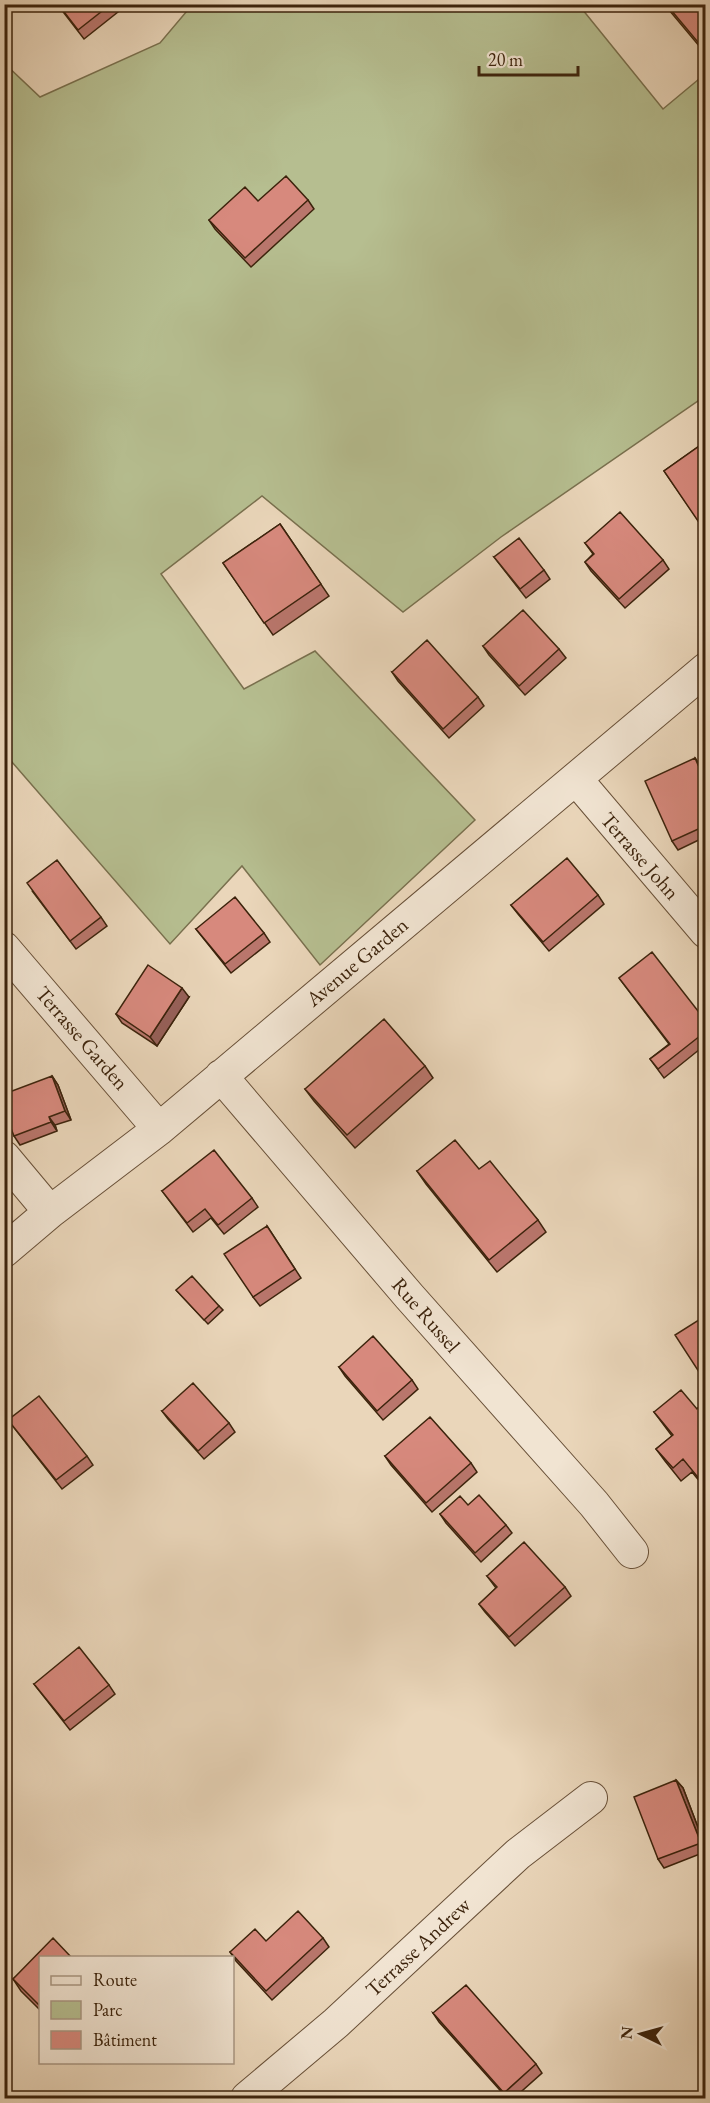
<svg xmlns="http://www.w3.org/2000/svg" width="710" height="2103" font-family="'EB Garamond',serif">
  <rect width="100%" height="100%" fill="#ead6ba"/>
  <filter id="stains"><feTurbulence type="fractalNoise" baseFrequency=".00333" numOctaves="4"/><feColorMatrix values="0 0 0 0 .2 0 0 0 0 .09 0 0 0 0 .02 0 0 0 .5 -.17"/></filter>
  <radialGradient id="worn" r=".72"><stop offset=".6" stop-color="#630" stop-opacity="0"/><stop offset="1" stop-color="#630" stop-opacity=".3"/></radialGradient>
  <path fill="#b6be90" stroke="#79704e" stroke-width="1.5" d="M 578,4 L 663,109 L 705,74 L 705,396 L 501,537 L 403,612 L 262,496 L 161,574 L 244,689 L 315,651 L 475,820 L 320,965 L 242,866 L 170,944 L 5,754 L 4,63 L 40,97 L 160,43 L 192,5 Z"/>
  <g fill="none" stroke-linecap="round" stroke-linejoin="round">
    <g stroke="#685038" stroke-width="34">
      <path id="street" d="M 576,779 L 706,932
        M 4,948 L 159,1129
        M 221,1076 L 409,1296 L 594,1504 L 632,1552
        M 4,1157 L 50,1212
        M 4,1251 L 50,1212 L 159,1129 L 706,669
        M 247,2098 L 336,2023 L 518,1854 L 591,1798"/>
    </g>
    <use href="#street" stroke="#f1e4d2" stroke-width="32"/>
  </g>
  <path fill="#b9766c" stroke="#3c230c" stroke-width="1.5" d="M 57,4 L 128,4 L 84,39 Z
    M 664,4 L 705,4 L 705,53 Z
    M 308,200 L 314,209 L 251,267 L 215,229 L 209,220 L 258,201 Z
    M 705,442 L 705,530 L 664,471 Z
    M 280,524 L 329,596 L 273,635 L 223,563 Z
    M 585,543 L 663,560 L 669,569 L 625,608 L 591,571 L 585,562 L 593,554 Z
    M 494,557 L 544,570 L 550,579 L 526,598 Z
    M 483,646 L 559,649 L 566,658 L 525,695 L 489,655 Z
    M 392,672 L 478,697 L 484,706 L 449,738 L 398,681 Z
    M 695,758 L 701,767 L 705,777 L 705,837 L 678,850 L 672,841 Z
    M 33,892 L 101,917 L 107,926 L 76,949 Z
    M 598,895 L 604,904 L 549,951 L 518,914 L 511,905 Z
    M 196,929 L 264,933 L 270,942 L 231,973 Z
    M 619,978 L 705,1020 L 705,1045 L 664,1078 L 650,1059 L 669,1044 Z
    M 189,997 L 157,1046 L 122,1023 L 116,1014 Z
    M 425,1066 L 433,1078 L 355,1148 L 314,1101 L 305,1089 Z
    M 52,1076 L 58,1085 L 71,1120 L 55,1125 L 57,1131 L 20,1145 L 14,1136 Z
    M 479,1169 L 538,1220 L 546,1232 L 497,1272 L 426,1184 L 417,1171 Z
    M 162,1191 L 252,1198 L 258,1207 L 224,1234 L 211,1218 L 193,1232 Z
    M 267,1226 L 301,1278 L 260,1306 L 253,1297 Z
    M 176,1290 L 219,1306 L 223,1310 L 208,1324 Z
    M 705,1316 L 705,1380 L 699,1372 Z
    M 339,1367 L 412,1380 L 418,1389 L 383,1420 L 345,1376 Z
    M 705,1401 L 705,1488 L 692,1472 L 681,1481 L 665,1461 L 656,1449 L 672,1436 L 654,1412 L 697,1409 Z
    M 162,1411 L 229,1423 L 235,1432 L 204,1459 L 168,1419 Z
    M 8,1420 L 87,1456 L 93,1465 L 62,1489 Z
    M 385,1456 L 471,1463 L 477,1472 L 432,1512 L 391,1465 Z
    M 468,1505 L 506,1525 L 512,1533 L 481,1562 L 446,1523 L 440,1514 Z
    M 487,1576 L 565,1587 L 571,1596 L 515,1646 L 485,1612 L 479,1604 L 496,1588 Z
    M 34,1684 L 109,1685 L 115,1694 L 70,1730 Z
    M 676,1780 L 683,1788 L 705,1846 L 705,1852 L 664,1868 L 658,1859 Z
    M 323,1938 L 329,1947 L 272,2000 L 236,1961 L 230,1952 L 266,1941 Z
    M 40,1958 L 40,2010 L 21,1991 L 13,1979 Z
    M 433,2013 L 536,2064 L 542,2073 L 514,2098 L 507,2098 L 439,2022 Z"/>
  <path fill="#966058" stroke="#3c230c" stroke-width="1.5" d="M 695,758 L 701,767 L 705,777 L 705,781 Z
    M 182,988 L 189,997 L 157,1046 L 150,1037 Z
    M 52,1076 L 58,1085 L 71,1120 L 65,1111 Z
    M 49,1117 L 55,1125 L 57,1131 L 51,1122 Z
    M 676,1780 L 683,1788 L 705,1846 L 705,1849 L 701,1843 Z"/>
  <path fill="#d7897d" stroke="#3c230c" stroke-width="1.5" d="M 58,4 L 111,4 L 78,30 Z
    M 666,4 L 705,4 L 705,44 L 702,47 Z
    M 286,176 L 308,200 L 245,258 L 209,220 L 245,187 L 258,201 Z
    M 705,442 L 705,516 L 698,521 L 664,471 Z
    M 620,512 L 663,560 L 619,599 L 585,562 L 594,554 L 585,543 Z
    M 280,524 L 321,584 L 264,623 L 223,563 Z
    M 519,538 L 544,570 L 520,589 L 494,557 Z
    M 523,610 L 559,649 L 519,686 L 483,646 Z
    M 427,640 L 478,697 L 443,729 L 392,672 Z
    M 695,758 L 705,781 L 705,826 L 672,841 L 645,781 Z
    M 567,858 L 598,895 L 543,942 L 511,905 Z
    M 57,860 L 101,917 L 70,941 L 27,883 Z
    M 235,897 L 264,933 L 225,964 L 196,929 Z
    M 652,952 L 705,1020 L 705,1032 L 658,1069 L 650,1059 L 670,1044 L 619,978 Z
    M 148,965 L 182,988 L 150,1037 L 116,1014 Z
    M 384,1019 L 425,1066 L 347,1135 L 305,1089 Z
    M 52,1076 L 65,1111 L 49,1117 L 51,1122 L 14,1136 L 4,1111 L 4,1094 Z
    M 455,1140 L 479,1169 L 490,1161 L 538,1220 L 489,1260 L 417,1171 Z
    M 214,1150 L 252,1198 L 218,1225 L 205,1209 L 187,1223 L 162,1191 Z
    M 267,1226 L 295,1269 L 253,1297 L 224,1254 Z
    M 192,1276 L 219,1306 L 204,1320 L 176,1290 Z
    M 705,1316 L 705,1367 L 699,1372 L 675,1335 Z
    M 373,1336 L 412,1380 L 377,1411 L 339,1367 Z
    M 193,1383 L 229,1423 L 198,1451 L 162,1411 Z
    M 681,1390 L 697,1409 L 705,1401 L 705,1486 L 683,1459 L 673,1468 L 656,1449 L 673,1435 L 654,1412 Z
    M 39,1396 L 87,1456 L 56,1480 L 8,1420 Z
    M 430,1417 L 471,1463 L 426,1503 L 385,1456 Z
    M 479,1495 L 506,1525 L 475,1553 L 440,1514 L 460,1496 L 468,1505 Z
    M 524,1542 L 565,1587 L 509,1637 L 479,1604 L 497,1587 L 487,1576 Z
    M 79,1647 L 109,1685 L 64,1721 L 34,1684 Z
    M 676,1780 L 701,1843 L 658,1859 L 634,1797 Z
    M 298,1911 L 323,1938 L 266,1991 L 230,1952 L 255,1929 L 266,1941 Z
    M 53,1938 L 72,1958 L 40,1958 L 40,2006 L 13,1979 Z
    M 466,1985 L 536,2064 L 504,2093 L 433,2013 Z"/>
  <g text-anchor="middle" stroke-width="5" stroke-linejoin="round" paint-order="stroke">
    <g font-size="21" fill="#3c230c" stroke="#f1e4d2">
      <text transform="translate(640 856) rotate(49)" y="7">Terrasse John</text>
      <text transform="translate(357 962) rotate(-40)" y="7">Avenue Garden</text>
      <text transform="translate(82 1038) rotate(49)" y="7">Terrasse Garden</text>
      <text transform="translate(426 1315) rotate(49)" y="7">Rue Russel</text>
      <text transform="translate(418 1947) rotate(-43)" y="7">Terrasse Andrew</text>
    </g>
  </g>
  <rect width="710" height="2103" fill="none" stroke="#ead6ba" stroke-width="24"/>
  <rect x="6" y="6" width="698" height="2091" fill="none" stroke="#3c230c" stroke-width="3"/>
  <rect x="12" y="12" width="686" height="2079" fill="none" stroke="#3c230c" stroke-width="1.5"/>
  <rect x="39" y="1956" width="195" height="108" fill="#f1e4d2" stroke="#a99783" stroke-width="1.5"/>
  <rect x="51" y="1976" width="30" height="9" fill="#f1e4d2" stroke="#a99783" stroke-width="1.5"/>
  <text x="93" y="1986" font-size="18" fill="#3c230c">Route</text>
  <rect x="51" y="2001" width="30" height="18" fill="#b6be90" stroke="#a99783" stroke-width="1.5"/>
  <text x="93" y="2016" font-size="18" fill="#3c230c">Parc</text>
  <rect x="51" y="2031" width="30" height="18" fill="#d7897d" stroke="#a99783" stroke-width="1.5"/>
  <text x="93" y="2046" font-size="18" fill="#3c230c">Bâtiment</text>
  <g transform="translate(641 2034) rotate(275)" stroke="#f1e4d2" stroke-width="4.5" paint-order="stroke">
  <path d="M0-4.5L10 22L0 15L-10 22Z" fill="#3c230c"/>
  <text y="-9" font-size="16" font-weight="bold" text-anchor="middle" fill="#3c230c">N</text>
  </g>
  <path d="M479 66v9h99v-9" fill="none" stroke="#3c230c" stroke-width="3"/>
  <text x="488" y="66" font-size="18" fill="#3c230c" stroke="#f1e4d2" stroke-width="4.5" paint-order="stroke">20 m</text>
  <rect width="100%" height="100%" filter="url(#stains)"/>
  <rect width="100%" height="100%" fill="url(#worn)"/>
</svg>
